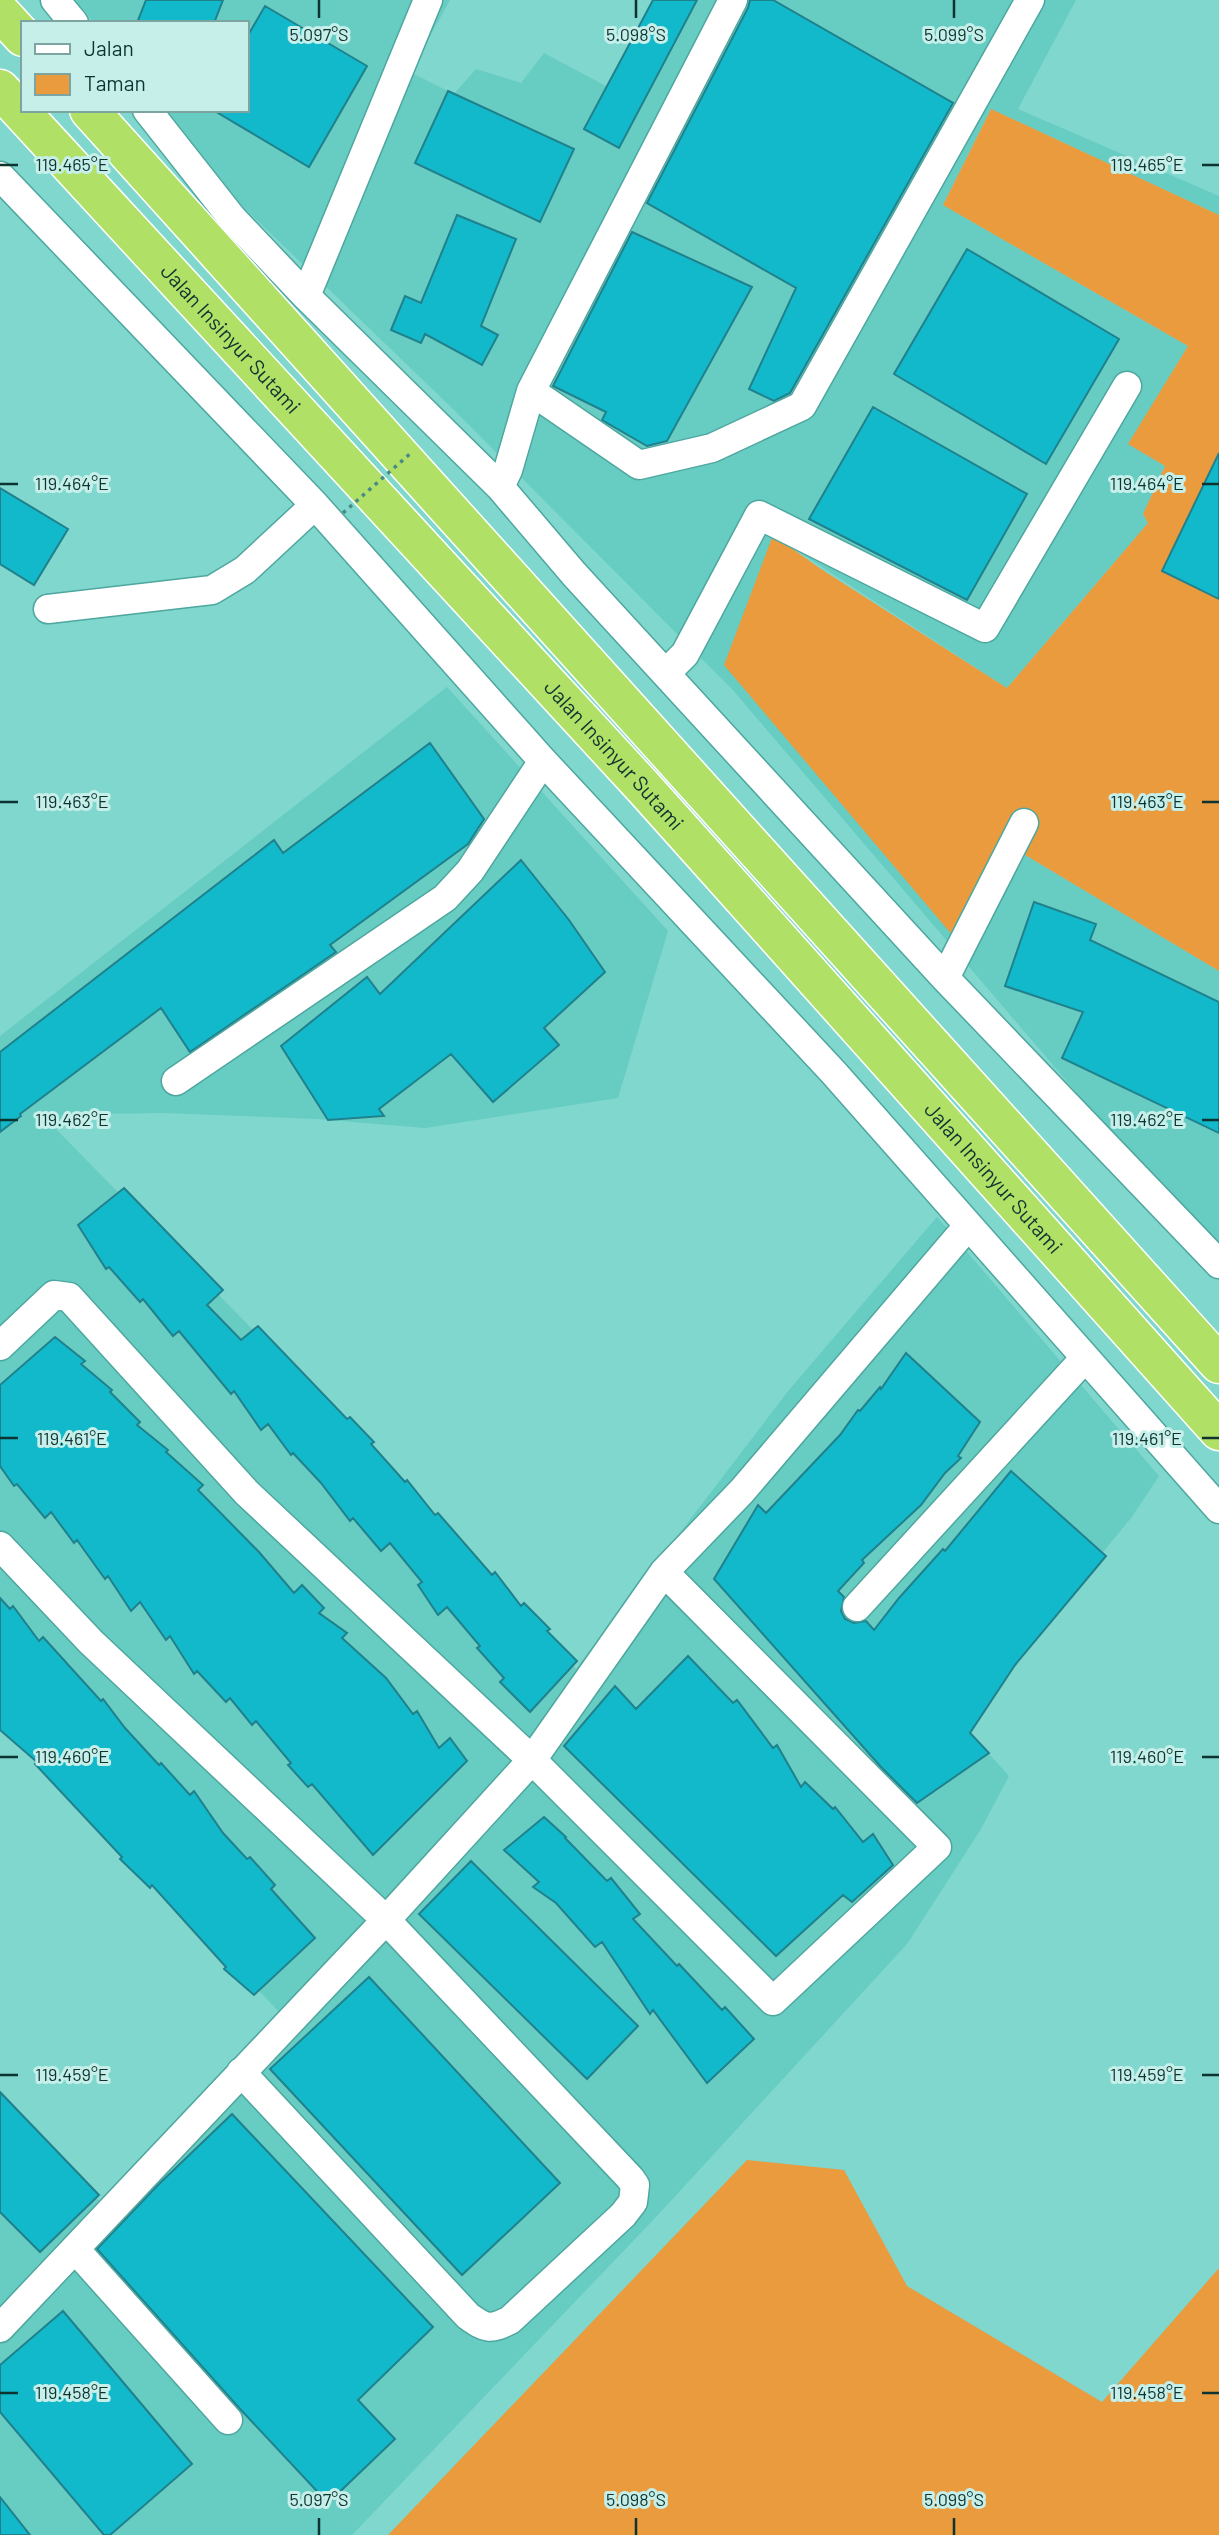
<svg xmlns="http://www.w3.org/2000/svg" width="1219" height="2535" font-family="Barlow,sans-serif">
  <rect width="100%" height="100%" fill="#7fd7ce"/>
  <path fill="#67ccc2" d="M 75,0 L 450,0 L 410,72 L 454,94 L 476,69 L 521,83 L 544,53 L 619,93 L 661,0 L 1076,0 L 1018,109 L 1219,196 L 1219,215 L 991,109 L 943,205 L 1188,346 L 1129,444 L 1165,466 L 1143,514 L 1148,523 L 1007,688 L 773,535 L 1012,847 L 1219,971 L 1219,1253 L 1122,1146 L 732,689 L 449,405 L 238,202 L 166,110 L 247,110 L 247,23 L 94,23 Z
    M 447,687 L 668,931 L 618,1098 L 425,1128 L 317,1119 L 165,1113 L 83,1114 L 52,1125 L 305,1383 L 576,1669 L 789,1390 L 937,1217 L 1159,1476 L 1131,1518 L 962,1724 L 1009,1776 L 981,1829 L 907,1944 L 656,2217 L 352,2535 L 0,2535 L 0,2096 L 101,2203 L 282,2015 L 0,1718 L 0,1036 Z"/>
  <path fill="#e99b3e" d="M 991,109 L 1219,215 L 1219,971 L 1012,847 L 964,949 L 724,665 L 773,535 L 821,569 L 1007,688 L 1148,523 L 1143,514 L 1165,466 L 1128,444 L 1188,346 L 943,205 Z
    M 747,2160 L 844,2170 L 907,2286 L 1102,2402 L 1219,2268 L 1219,2535 L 388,2535 Z"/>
  <path fill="#12b9cb" stroke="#20818c" stroke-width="2" d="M 146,0 L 223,0 L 214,23 L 137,23 Z
    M 653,0 L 697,0 L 619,148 L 584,129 Z
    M 750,0 L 773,0 L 953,103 L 790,393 L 774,401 L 749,389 L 796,288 L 647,203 L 748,8 Z
    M 265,6 L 367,66 L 309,167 L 213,110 L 247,110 L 247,37 Z
    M 448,91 L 574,149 L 540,222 L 415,163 Z
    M 457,215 L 516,239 L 481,326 L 498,335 L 482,365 L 425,334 L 421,343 L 391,330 L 405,296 L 421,303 Z
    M 632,232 L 752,287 L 667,441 L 647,446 L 602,420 L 606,412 L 553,386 Z
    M 967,249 L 1119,339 L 1046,464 L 894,374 Z
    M 873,407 L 1027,494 L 967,600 L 809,519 Z
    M 1219,453 L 1219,599 L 1162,571 Z
    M 0,488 L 68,529 L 34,585 L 0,564 Z
    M 430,743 L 484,819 L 468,844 L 330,945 L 336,952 L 190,1052 L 161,1008 L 20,1114 L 21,1116 L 0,1132 L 0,1052 L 274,840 L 283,853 Z
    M 521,860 L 569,920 L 605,972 L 544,1028 L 559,1045 L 493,1102 L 451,1054 L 379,1109 L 384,1116 L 328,1120 L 281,1046 L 367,977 L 380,994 Z
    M 1034,902 L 1096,924 L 1090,940 L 1219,1002 L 1219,1133 L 1062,1058 L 1083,1012 L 1005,986 Z
    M 124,1188 L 223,1290 L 207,1305 L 241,1340 L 258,1326 L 347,1419 L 350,1417 L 374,1442 L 371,1444 L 405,1482 L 407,1480 L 435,1515 L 438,1513 L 492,1575 L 495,1572 L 521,1606 L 524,1603 L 550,1629 L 547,1631 L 577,1661 L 530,1712 L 500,1682 L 504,1678 L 477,1648 L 480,1646 L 447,1607 L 438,1615 L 418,1585 L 422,1582 L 390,1543 L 381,1551 L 353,1518 L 350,1521 L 321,1483 L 293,1453 L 291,1455 L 268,1424 L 261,1430 L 234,1391 L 231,1394 L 179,1331 L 173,1336 L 143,1299 L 140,1302 L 109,1267 L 106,1269 L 78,1225 Z
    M 55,1337 L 85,1361 L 81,1364 L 112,1390 L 110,1392 L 140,1422 L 137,1425 L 168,1450 L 166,1452 L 203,1485 L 198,1490 L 259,1552 L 294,1593 L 302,1585 L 324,1608 L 319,1613 L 347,1633 L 342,1638 L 386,1678 L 413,1714 L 417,1711 L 439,1748 L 450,1738 L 467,1761 L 373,1855 L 312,1784 L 308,1787 L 288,1765 L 291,1763 L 256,1721 L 252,1725 L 230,1698 L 226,1702 L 197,1671 L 194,1674 L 170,1636 L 166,1640 L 140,1602 L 131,1611 L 108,1576 L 105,1579 L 77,1540 L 74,1543 L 51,1512 L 45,1518 L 17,1484 L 14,1486 L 0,1466 L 0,1385 Z
    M 906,1353 L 980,1422 L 958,1456 L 961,1458 L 945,1473 L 921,1505 L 862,1560 L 864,1563 L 838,1591 L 844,1597 L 841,1611 L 845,1619 L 854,1623 L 866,1621 L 874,1630 L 899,1598 L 943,1549 L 945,1551 L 1011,1471 L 1106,1556 L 1015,1665 L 970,1733 L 989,1753 L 917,1803 L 881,1767 L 714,1579 L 758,1505 L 766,1513 L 840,1435 L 858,1410 L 860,1411 L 880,1387 L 881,1389 Z
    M 0,1598 L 10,1609 L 13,1606 L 39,1641 L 43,1637 L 101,1701 L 103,1699 L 125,1728 L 159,1765 L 161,1763 L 190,1795 L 194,1791 L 223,1833 L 247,1859 L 250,1857 L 275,1885 L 271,1889 L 315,1938 L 254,1995 L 224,1969 L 226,1967 L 152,1885 L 150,1888 L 120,1859 L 122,1857 L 35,1764 L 37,1762 L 0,1730 Z
    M 688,1656 L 733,1703 L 737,1700 L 773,1748 L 777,1745 L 801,1787 L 805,1782 L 833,1809 L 835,1807 L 863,1842 L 873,1834 L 893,1865 L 852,1902 L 843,1895 L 776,1956 L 564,1746 L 615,1686 L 636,1709 Z
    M 544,1817 L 566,1837 L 565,1838 L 607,1881 L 611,1878 L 640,1914 L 633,1919 L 677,1966 L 679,1964 L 722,2010 L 725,2007 L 754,2039 L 707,2083 L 653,2010 L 650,2014 L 602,1942 L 595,1947 L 556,1903 L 533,1887 L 539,1882 L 504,1850 Z
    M 471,1861 L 638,2026 L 587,2079 L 419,1914 Z
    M 369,1977 L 560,2183 L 462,2275 L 270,2069 Z
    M 0,2092 L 99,2195 L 40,2252 L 0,2212 Z
    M 232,2114 L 433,2327 L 358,2400 L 395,2439 L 328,2503 L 241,2410 L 97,2249 L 157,2186 Z
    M 63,2311 L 192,2464 L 110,2535 L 104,2535 L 0,2412 L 0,2365 Z
    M 0,2497 L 30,2535 L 0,2535 Z"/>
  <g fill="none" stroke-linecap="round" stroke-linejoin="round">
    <g stroke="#4ea79f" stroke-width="31">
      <path id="minor" d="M 55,0 L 74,23
        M 147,110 L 232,218 L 306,296 L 500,487 L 574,574 L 945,978 L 1219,1264
        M 0,176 L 315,505 L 543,761 L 834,1073 L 1219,1509
        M 306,296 L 428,0
        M 531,391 L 639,465 L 712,448 L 802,406 L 1030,0
        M 500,487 L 508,470 L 531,391 L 733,0
        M 48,609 L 212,590 L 245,570 L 315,505
        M 666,673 L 685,654 L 759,515 L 985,628 L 1127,386
        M 945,978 L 1024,823
        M 176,1081 L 445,898 L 470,871 L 543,761
        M 0,1346 L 54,1295 L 69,1297 L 247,1493 L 532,1760 L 773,2001 L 937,1847 L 664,1572
        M 0,1546 L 91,1642 L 386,1920 L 630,2178 L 635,2185 L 633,2202 L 623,2215 L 510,2320 C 490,2330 486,2329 468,2316 L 241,2072
        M 857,1607 L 1085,1358
        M 75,2249 L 228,2420
        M 0,2328 L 386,1920 L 532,1760 L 664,1572 L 742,1491 L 968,1226"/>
    </g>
    <g stroke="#fff" stroke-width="41">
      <g id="highway">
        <path d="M 0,12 L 23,37"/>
        <path id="s1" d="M 0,89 L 645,789 L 1219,1431"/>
        <path d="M 89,110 L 1219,1364"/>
      </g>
    </g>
    <use href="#minor" stroke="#fff" stroke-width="28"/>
    <use href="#highway" stroke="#b1e067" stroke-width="38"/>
    <path stroke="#498a84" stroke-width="3.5" stroke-dasharray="3.5 5" stroke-linecap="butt" d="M 343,513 L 412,452"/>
  </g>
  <path fill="none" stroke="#0e3431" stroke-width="2.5" d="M 319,0 L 319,18M 636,0 L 636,18M 954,0 L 954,18M 0,165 L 18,165M 1202,165 L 1219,165M 0,484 L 18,484M 1202,484 L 1219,484M 0,802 L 18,802M 1202,802 L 1219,802M 0,1120 L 18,1120M 1202,1120 L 1219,1120M 0,1438 L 18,1438M 1202,1438 L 1219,1438M 0,1757 L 18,1757M 1202,1757 L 1219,1757M 0,2075 L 18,2075M 1202,2075 L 1219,2075M 0,2393 L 18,2393M 1202,2393 L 1219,2393M 319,2518 L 319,2535M 636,2518 L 636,2535M 954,2518 L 954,2535"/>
  <g text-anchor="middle" stroke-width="6" stroke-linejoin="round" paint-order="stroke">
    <g font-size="21" fill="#0e3431" stroke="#c6efea">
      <text dy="7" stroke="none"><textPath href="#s1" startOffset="340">Jalan Insinyur Sutami</textPath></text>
      <text dy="7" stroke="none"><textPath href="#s1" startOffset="906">Jalan Insinyur Sutami</textPath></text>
      <text dy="7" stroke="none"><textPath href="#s1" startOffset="1474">Jalan Insinyur Sutami</textPath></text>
    </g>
  </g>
  <g font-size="18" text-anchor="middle" fill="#0e3431" stroke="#c6efea" stroke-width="6" stroke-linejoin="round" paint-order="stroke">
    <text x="319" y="41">5.097°S</text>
    <text x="636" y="41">5.098°S</text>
    <text x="954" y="41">5.099°S</text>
    <text x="1147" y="171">119.465°E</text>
    <text x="72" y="171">119.465°E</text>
    <text x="1147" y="490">119.464°E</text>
    <text x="72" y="490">119.464°E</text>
    <text x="1147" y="808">119.463°E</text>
    <text x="72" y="808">119.463°E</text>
    <text x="1147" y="1126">119.462°E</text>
    <text x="72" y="1126">119.462°E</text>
    <text x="1147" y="1445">119.461°E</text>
    <text x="72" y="1445">119.461°E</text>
    <text x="1147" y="1763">119.460°E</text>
    <text x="72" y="1763">119.460°E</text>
    <text x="72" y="2081">119.459°E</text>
    <text x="1147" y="2081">119.459°E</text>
    <text x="1147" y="2399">119.458°E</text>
    <text x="72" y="2399">119.458°E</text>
    <text x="319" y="2506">5.097°S</text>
    <text x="636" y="2506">5.098°S</text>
    <text x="954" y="2506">5.099°S</text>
  </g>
  <rect x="21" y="21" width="228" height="91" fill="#c6efea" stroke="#7ca4a0" stroke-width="2"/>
  <rect x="35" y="44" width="35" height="10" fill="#ffffff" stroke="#7ca4a0" stroke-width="2"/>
  <text x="84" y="56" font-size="21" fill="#0e3431">Jalan</text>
  <rect x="35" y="74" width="35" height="21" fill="#e99b3e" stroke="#7ca4a0" stroke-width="2"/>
  <text x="84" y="91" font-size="21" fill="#0e3431">Taman</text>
</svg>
